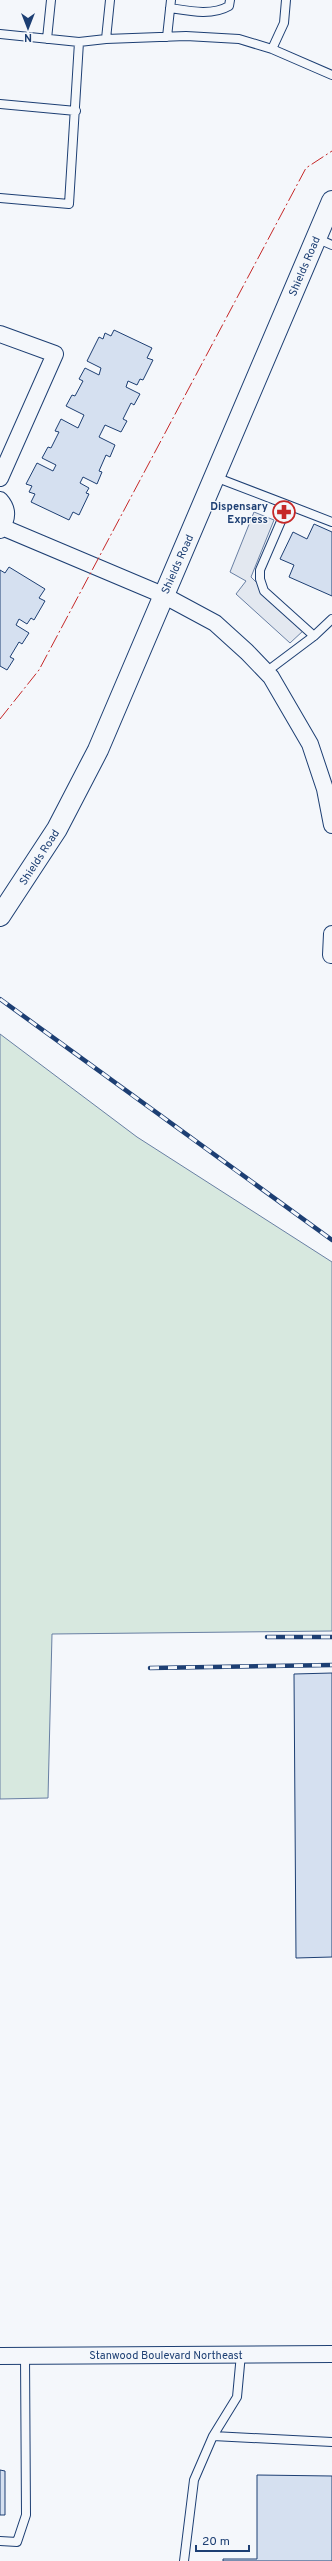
<svg xmlns="http://www.w3.org/2000/svg" width="332" height="2561" font-family="Overpass,sans-serif">
  <rect width="100%" height="100%" fill="#f4f7fb"/>
  <path fill="#d7e8df" stroke="#687fa3" d="M 0,1034 L 137,1137 L 332,1262 L 332,1631 L 52,1634 L 48,1798 L 0,1799 Z"/>
  <path fill="#e3e8f0" stroke="#687fa3" d="M 254,512 L 274,520 L 251,577 L 304,630 L 290,643 L 236,594 L 246,581 L 230,572 Z"/>
  <path fill="#d5e0f0" stroke="#1d3f73" d="M 114,330 L 152,348 L 147,358 L 153,360 L 143,380 L 140,379 L 137,385 L 128,381 L 126,387 L 140,394 L 134,405 L 131,403 L 123,419 L 127,421 L 121,432 L 105,425 L 99,437 L 115,445 L 110,457 L 106,455 L 99,471 L 102,472 L 97,484 L 83,477 L 80,483 L 89,488 L 86,493 L 89,494 L 79,515 L 73,512 L 69,520 L 31,502 L 35,494 L 29,492 L 32,486 L 26,484 L 37,463 L 53,471 L 56,465 L 42,458 L 48,447 L 51,448 L 59,432 L 55,431 L 61,419 L 78,428 L 84,415 L 66,406 L 72,395 L 75,396 L 83,381 L 79,379 L 85,368 L 99,375 L 101,368 L 87,361 L 99,337 L 103,339 L 105,333 L 111,336 Z
    M 314,524 L 332,532 L 332,596 L 289,577 L 294,565 L 280,559 L 293,532 L 307,539 Z
    M 9,567 L 45,589 L 39,598 L 45,601 L 34,620 L 31,618 L 27,624 L 19,619 L 16,625 L 29,633 L 22,644 L 19,642 L 10,657 L 14,659 L 7,670 L 0,666 L 0,570 L 5,573 Z
    M 332,1673 L 332,1957 L 296,1958 L 294,1674 Z
    M 0,2470 L 5,2471 L 5,2515 L 0,2515 Z
    M 257,2475 L 332,2476 L 332,2561 L 223,2561 L 223,2559 L 257,2559 Z"/>
  <g fill="none" stroke-linecap="round" stroke-linejoin="round">
    <g stroke="#1d3f73" stroke-width="10">
      <path id="service" d="M 110,0 L 106,39 L 186,36 L 239,39 L 272,49 L 332,75
        M 170,8 C 189,11 212,16 229,6 L 230,0
        M 0,34 L 79,42
        M 167,37 L 171,0
        M 47,39 L 51,0
        M 272,49 L 284,23 L 286,0
        M 0,104 L 76,111
        M 0,198 L 69,204 L 79,42 L 106,39
        M 316,238 L 332,245
        M 215,477 L 288,505 L 260,570 L 260,579 L 264,591 L 314,636
        M 288,505 L 332,522
        M 266,672 L 314,636 L 332,619
        M 213,2436 L 237,2397 L 241,2354
        M 0,2541 L 17,2542 L 26,2515 L 25,2356
        M 184,2561 L 194,2480 L 213,2436 L 332,2442"/>
    </g>
    <g stroke="#1d3f73" stroke-width="18">
      <path id="minor" d="M 0,334 L 55,354 L 0,478
        M 0,500 C 9,510 7,520 0,530
        M 2,527 L 163,595 L 215,623 L 247,652 L 271,677 L 310,744 L 325,789 L 332,825
        M 331,955 L 332,934
        M 0,2356 L 332,2354"/>
    </g>
    <g stroke="#1d3f73" stroke-width="22">
      <path id="tertiary" d="M 0,916 L 57,829 L 98,750 L 332,201"/>
    </g>
    <use href="#service" stroke="#f4f7fb" stroke-width="8"/>
    <use href="#minor" stroke="#f4f7fb" stroke-width="16"/>
    <use href="#tertiary" stroke="#f4f7fb" stroke-width="20"/>
    <g stroke="#1d3f73" stroke-width="4.5">
      <path id="rail" d="M 0,999 L 332,1240
        M 267,1637 L 332,1637
        M 150,1668 L 332,1665"/>
    </g>
    <use href="#rail" stroke="#f4f7fb" stroke-width="3" stroke-dasharray="9" stroke-linecap="butt"/>
    <path stroke="#c62828" stroke-width="1" stroke-dasharray="14 3 2 3" stroke-linecap="butt" d="M 0,719 L 39,670 L 306,168 L 332,151"/>
  </g>
  <defs>
    <g id="pharmacy-ring" transform="scale(1.15)"><circle r="9.5" fill="#f4f7fb" stroke="#c62828" stroke-width="1.5"/><path d="M-2-6h4v4h4v4h-4v4h-4v-4h-4v-4h4Z" fill="#c62828"/></g>
  </defs>
  <g fill-rule="evenodd">
    <use href="#pharmacy-ring" x="284" y="512"/>
  </g>
  <g text-anchor="middle" stroke-width="3" stroke-linejoin="round" paint-order="stroke">
    <g font-size="11" fill="#1d3f73" stroke="#f4f7fb">
      <text transform="translate(304 266) rotate(-67)" y="4">Shields Road</text>
      <text transform="translate(177 564) rotate(-66)" y="4">Shields Road</text>
      <text transform="translate(39 857) rotate(-57)" y="4">Shields Road</text>
      <text x="166" y="2359">Stanwood Boulevard Northeast</text>
    </g>
    <g font-size="11" font-weight="bold" fill="#1d3f73" stroke="#f4f7fb" text-anchor="end">
      <text x="268" y="510">Dispensary<tspan x="268" dy="13">Express</tspan></text>
    </g>
  </g>
  <g transform="translate(28 28) rotate(180)" stroke="#f4f7fb" stroke-width="3" paint-order="stroke">
  <path d="M0-3L7 15L0 10L-7 15Z" fill="#1d3f73"/>
  <text y="-6" font-size="11" font-weight="bold" text-anchor="middle" fill="#1d3f73">N</text>
  </g>
  <path d="M196 2545v6h53v-6" fill="none" stroke="#1d3f73" stroke-width="2"/>
  <text x="202" y="2545" font-size="12" fill="#1d3f73" stroke="#f4f7fb" stroke-width="3" paint-order="stroke">20 m</text>
</svg>
